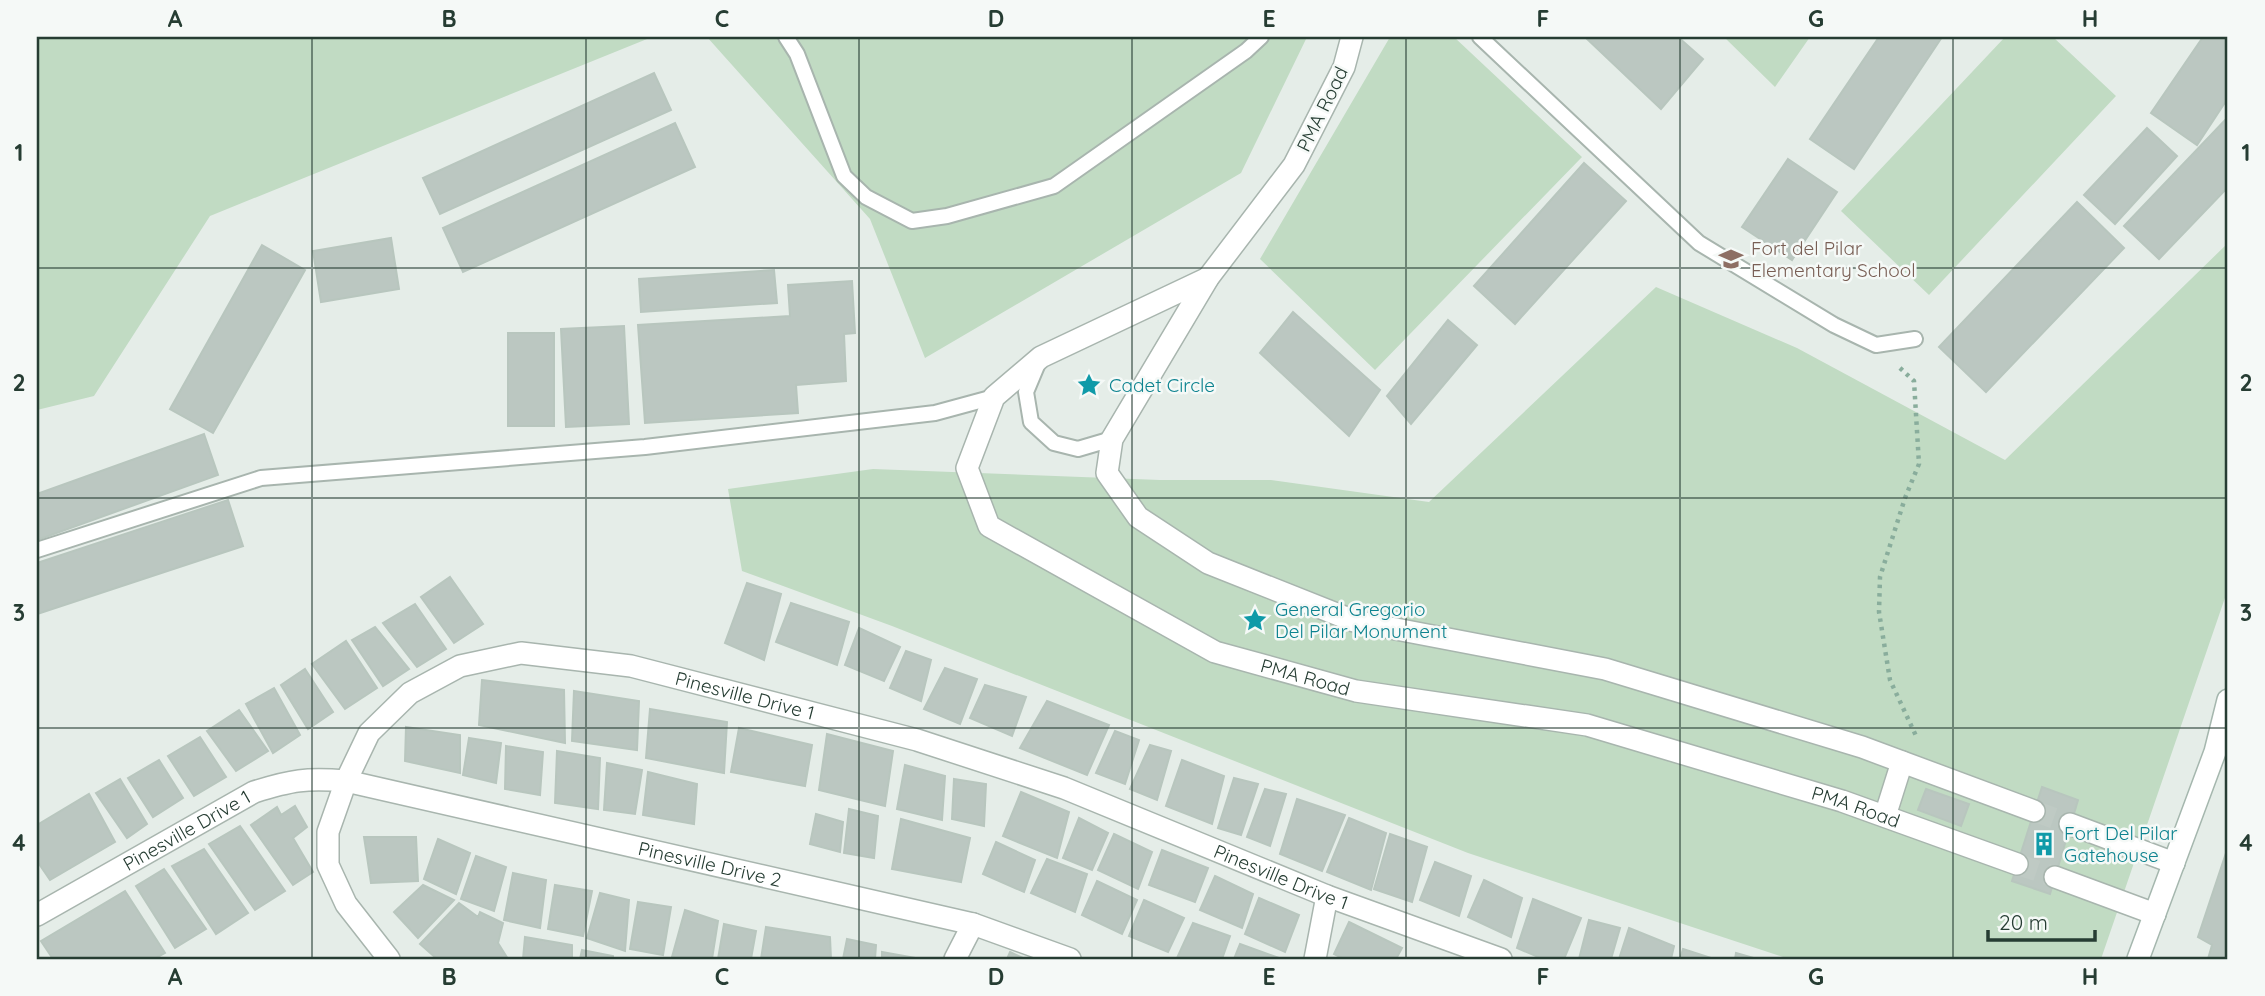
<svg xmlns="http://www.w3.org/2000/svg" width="2265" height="996" font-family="Quicksand,sans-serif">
  <rect width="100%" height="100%" fill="#e5ede8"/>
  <path fill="#c1dbc3" d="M 37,37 L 652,37 L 210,216 L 94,396 L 37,410 Z
    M 707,37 L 1307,37 L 1241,173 L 925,358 L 870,219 Z
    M 1390,37 L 1454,37 L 1582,157 L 1375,370 L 1260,259 Z
    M 1724,37 L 1810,37 L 1775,87 Z
    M 2005,37 L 2053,37 L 2116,96 L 1929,295 L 1841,211 Z
    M 2228,243 L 2228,589 L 2101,959 L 1789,959 L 1468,853 L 892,626 L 742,571 L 728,489 L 873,469 L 1160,480 L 1271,480 L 1429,502 L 1656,287 L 1797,348 L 2005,460 Z"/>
  <path fill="#bbc7c1" stroke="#b8c6be" stroke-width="2" d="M 1585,37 L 1678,37 L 1703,59 L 1661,109 Z
    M 1879,37 L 1942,37 L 1854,169 L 1810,139 Z
    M 2203,37 L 2228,37 L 2228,98 L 2197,145 L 2151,113 Z
    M 654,73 L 671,110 L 440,214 L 423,178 Z
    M 2228,117 L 2228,187 L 2159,259 L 2124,226 Z
    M 675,123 L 695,167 L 463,272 L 443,228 Z
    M 2147,128 L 2177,156 L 2115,224 L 2084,195 Z
    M 1788,159 L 1837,192 L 1792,260 L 1742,227 Z
    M 1584,163 L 1626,201 L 1515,324 L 1474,286 Z
    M 2077,202 L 2124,248 L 1986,392 L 1939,347 Z
    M 391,238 L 399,289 L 321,302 L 313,251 Z
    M 262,245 L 305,270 L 213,433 L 170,409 Z
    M 774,270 L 777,303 L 641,312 L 639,279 Z
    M 852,281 L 855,333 L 844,334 L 846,381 L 796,385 L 798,413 L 645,423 L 638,325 L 790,316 L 788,285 Z
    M 1293,312 L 1380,390 L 1349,436 L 1260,353 Z
    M 1448,320 L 1477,345 L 1411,424 L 1387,396 Z
    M 624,326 L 629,424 L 566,427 L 561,329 Z
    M 508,333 L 554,333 L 554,426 L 508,426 Z
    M 204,434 L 218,475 L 37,540 L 37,494 Z
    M 228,500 L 243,546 L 37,614 L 37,563 Z
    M 450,577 L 483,624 L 454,643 L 421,597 Z
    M 747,583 L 781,594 L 764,660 L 725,643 Z
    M 791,603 L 849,622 L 837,665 L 776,642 Z
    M 415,604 L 446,649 L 417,667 L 383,623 Z
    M 375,627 L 409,669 L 383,686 L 352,640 Z
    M 859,628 L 900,647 L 884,681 L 845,665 Z
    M 346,641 L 377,688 L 345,709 L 312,664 Z
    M 906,651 L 931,660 L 921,701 L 890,688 Z
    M 945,668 L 977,679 L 960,724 L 924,709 Z
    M 305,669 L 333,712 L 308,729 L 281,685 Z
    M 482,680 L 564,690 L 565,743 L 479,725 Z
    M 985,685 L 1026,697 L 1012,736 L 970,718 Z
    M 274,688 L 300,735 L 273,753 L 246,704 Z
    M 574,691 L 639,701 L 637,750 L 572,741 Z
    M 1047,701 L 1109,725 L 1087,775 L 1020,748 Z
    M 650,709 L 727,722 L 724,773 L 646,758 Z
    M 239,710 L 268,751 L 236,771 L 207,731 Z
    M 406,727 L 460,735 L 460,773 L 405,761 Z
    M 739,728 L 812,745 L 805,786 L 731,772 Z
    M 1115,731 L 1139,740 L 1125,784 L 1096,773 Z
    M 827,734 L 893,751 L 885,806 L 819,790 Z
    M 200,737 L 226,777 L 194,796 L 168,756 Z
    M 469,738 L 501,743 L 496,783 L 463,775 Z
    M 1150,745 L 1171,751 L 1157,800 L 1130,789 Z
    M 506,746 L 543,752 L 540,795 L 505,789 Z
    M 557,751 L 600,758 L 598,809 L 555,803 Z
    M 159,760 L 183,798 L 153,817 L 128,778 Z
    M 1182,760 L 1224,776 L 1212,824 L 1166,806 Z
    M 607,763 L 642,770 L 635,814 L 604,810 Z
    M 905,765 L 945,776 L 942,820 L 897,809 Z
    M 648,772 L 697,784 L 694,824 L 643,815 Z
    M 1234,778 L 1258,784 L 1241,835 L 1218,828 Z
    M 120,779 L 147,824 L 127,838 L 96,793 Z
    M 954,779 L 986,784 L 984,826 L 952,819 Z
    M 2042,787 L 2078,800 L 2050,894 L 2012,881 Z
    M 1265,789 L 1286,794 L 1270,846 L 1247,837 Z
    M 1926,789 L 1969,804 L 1961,826 L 1918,810 Z
    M 1021,792 L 1069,812 L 1057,858 L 1003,836 Z
    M 89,794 L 115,842 L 50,880 L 37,861 L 37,825 Z
    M 1297,799 L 1345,815 L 1322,871 L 1280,854 Z
    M 295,806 L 307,827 L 293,838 L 313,872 L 293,885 L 251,825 L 277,807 L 281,815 Z
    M 849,809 L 878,816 L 874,858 L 844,853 Z
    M 816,814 L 843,822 L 840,852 L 810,844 Z
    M 1079,818 L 1108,833 L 1092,870 L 1063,858 Z
    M 1349,818 L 1386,833 L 1371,890 L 1327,872 Z
    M 901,819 L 970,838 L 961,882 L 892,869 Z
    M 240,826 L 285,891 L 255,910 L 209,844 Z
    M 1114,834 L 1152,852 L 1138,889 L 1098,870 Z
    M 1390,834 L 1427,847 L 1412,902 L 1374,889 Z
    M 364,837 L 416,837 L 418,881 L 371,883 Z
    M 438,839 L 470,853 L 456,894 L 424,879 Z
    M 996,842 L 1035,860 L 1024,892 L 983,874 Z
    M 204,849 L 248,913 L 216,934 L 172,866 Z
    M 1162,850 L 1208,868 L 1195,902 L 1149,885 Z
    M 2227,850 L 2228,959 L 2208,959 L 2212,945 L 2198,937 Z
    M 476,856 L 506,867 L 494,911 L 461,899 Z
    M 1047,859 L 1087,874 L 1075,912 L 1031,893 Z
    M 1435,862 L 1471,876 L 1459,916 L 1420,900 Z
    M 164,869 L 206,929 L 175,948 L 136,886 Z
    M 513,873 L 546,880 L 540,928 L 504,920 Z
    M 1215,876 L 1253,894 L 1242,928 L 1200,910 Z
    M 1484,880 L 1522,898 L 1511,937 L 1468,917 Z
    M 1097,881 L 1137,900 L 1122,934 L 1082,915 Z
    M 423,885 L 454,900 L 418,938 L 394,912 Z
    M 555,885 L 592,891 L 583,936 L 548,929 Z
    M 125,891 L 165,953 L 154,959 L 53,959 L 41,941 Z
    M 600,893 L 629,900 L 625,951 L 587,938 Z
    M 1259,898 L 1299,915 L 1285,952 L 1245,934 Z
    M 1533,899 L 1581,918 L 1564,959 L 1543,959 L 1517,948 Z
    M 1144,900 L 1184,918 L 1168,952 L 1129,936 Z
    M 638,902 L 671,907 L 663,955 L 630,949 Z
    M 459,903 L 478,917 L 480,912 L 503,923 L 498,943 L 508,959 L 437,959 L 420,944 Z
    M 685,910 L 718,921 L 712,959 L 682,959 L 672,957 Z
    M 1589,920 L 1620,928 L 1611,959 L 1579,959 Z
    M 1349,922 L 1402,948 L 1396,959 L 1344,959 L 1334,954 Z
    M 1193,923 L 1230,936 L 1222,959 L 1177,958 Z
    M 724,924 L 756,931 L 751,959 L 718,959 Z
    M 766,927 L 830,937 L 831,959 L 761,959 Z
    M 1629,928 L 1674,946 L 1671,959 L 1619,959 Z
    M 525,937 L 572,945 L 572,959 L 523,959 Z
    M 847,939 L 876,945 L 875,959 L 843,959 Z
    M 1240,944 L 1279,958 L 1279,959 L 1234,959 Z
    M 1683,949 L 1714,959 L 1680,959 Z
    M 582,950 L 613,956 L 613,959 L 580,959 Z
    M 882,952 L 916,958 L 916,959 L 882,959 Z
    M 1010,952 L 1025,959 L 1007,959 Z
    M 1736,953 L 1757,959 L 1735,959 Z"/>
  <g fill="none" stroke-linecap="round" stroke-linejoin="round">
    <path stroke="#bfcac4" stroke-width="21" stroke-dasharray="21 10" stroke-linecap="butt" d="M 2034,811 L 2070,824
      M 2017,864 L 2055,877"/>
    <g stroke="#a8b5ae" stroke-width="18">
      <path id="service" d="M 786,37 L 797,54 L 844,176 L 866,197 L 912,221 L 947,216 L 1054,186 L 1246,51 L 1261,37
        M 1480,37 L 1699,243 L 1834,325 L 1876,345 L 1915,339
        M 1039,361 L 1026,392 L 1031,422 L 1054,443 L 1078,449 L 1112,439
        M 37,550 L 261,478 L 645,447 L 935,413 L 994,397"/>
    </g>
    <g stroke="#a8b5ae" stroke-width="24">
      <g id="minor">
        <path d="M 1352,37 L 1344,67 L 1294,165 L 1208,278 L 1112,439 L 1107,473 L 1138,517 L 1208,563 L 1354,621 L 1605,669 L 1862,747 L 2034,811"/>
        <path id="s1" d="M 1208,278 L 1041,357 L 994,397 L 967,468 L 989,526 L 1215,652 L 1356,691 L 1587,725 L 1842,801 L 2017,864"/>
        <path d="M 1885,816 L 1902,762"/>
        <path d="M 2070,824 L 2174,863"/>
        <path d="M 2055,877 L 2155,914"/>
        <path id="s2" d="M 37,915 L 254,792 C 292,780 306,778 346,781 L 973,924 L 1070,959"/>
        <path id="s3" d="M 389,959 L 346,904 L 328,865 L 328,832 L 346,781 L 369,733 L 410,693 L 460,666 L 521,653 L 631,666 L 917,740 L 1064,788 L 1327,896 L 1501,959"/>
        <path d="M 955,959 L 973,924"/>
        <path d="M 1315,959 L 1327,896"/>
      </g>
    </g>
    <g stroke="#a5b7ae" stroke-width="24">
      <path id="secondary" d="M 2138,959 L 2215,752 L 2228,700"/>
    </g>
    <path stroke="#89ad9c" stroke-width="4.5" stroke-dasharray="3.5 5" stroke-linecap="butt" d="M 1900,368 L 1914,381 L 1919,464 L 1905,498 L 1880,577 L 1879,612 L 1890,680 L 1917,738"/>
    <use href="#service" stroke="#fff" stroke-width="14"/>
    <use href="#minor" stroke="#fff" stroke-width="21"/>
    <use href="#secondary" stroke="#fff" stroke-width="21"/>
  </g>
  <path fill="none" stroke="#263d33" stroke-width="2" stroke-opacity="0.55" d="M 312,37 L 312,959M 586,37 L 586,959M 859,37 L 859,959M 1132,37 L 1132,959M 1406,37 L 1406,959M 1680,37 L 1680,959M 1953,37 L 1953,959M 37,268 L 2228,268M 37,498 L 2228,498M 37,728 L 2228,728"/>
  <defs>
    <g id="school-bare" transform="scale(1.89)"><path d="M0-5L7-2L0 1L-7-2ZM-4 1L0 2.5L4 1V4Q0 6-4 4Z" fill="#8d6e63" stroke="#f5f9f7" stroke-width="2.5" paint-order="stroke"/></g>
    <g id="sight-bare" transform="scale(1.89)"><path d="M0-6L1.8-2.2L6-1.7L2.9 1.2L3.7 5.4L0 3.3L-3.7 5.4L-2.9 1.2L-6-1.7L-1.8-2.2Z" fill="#0f9aa8" stroke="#f5f9f7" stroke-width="2.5" paint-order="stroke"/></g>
    <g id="building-bare" transform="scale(1.89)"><path d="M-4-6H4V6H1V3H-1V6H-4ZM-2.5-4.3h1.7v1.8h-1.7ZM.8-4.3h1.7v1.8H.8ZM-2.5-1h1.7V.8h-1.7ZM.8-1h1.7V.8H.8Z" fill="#0f9aa8" stroke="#f5f9f7" stroke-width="2.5" paint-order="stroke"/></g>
  </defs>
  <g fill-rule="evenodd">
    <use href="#school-bare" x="1731" y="259"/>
    <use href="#sight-bare" x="1089" y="385"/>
    <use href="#sight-bare" x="1255" y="620"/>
    <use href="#building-bare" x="2044" y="844"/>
  </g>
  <g text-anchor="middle" stroke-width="5" stroke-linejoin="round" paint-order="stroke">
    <g font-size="19" fill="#263d33" stroke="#f5f9f7">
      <text transform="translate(1322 109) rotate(-64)" y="7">PMA Road</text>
      <text dy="7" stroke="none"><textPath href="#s1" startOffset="737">PMA Road</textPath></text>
      <text dy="7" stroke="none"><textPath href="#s3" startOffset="658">Pinesville Drive 1</textPath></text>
      <text dy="7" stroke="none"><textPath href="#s1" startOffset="1304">PMA Road</textPath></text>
      <text dy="7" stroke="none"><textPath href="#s2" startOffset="172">Pinesville Drive 1</textPath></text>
      <text dy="7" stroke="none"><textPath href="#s2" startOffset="716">Pinesville Drive 2</textPath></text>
      <text dy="7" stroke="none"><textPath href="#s3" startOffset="1225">Pinesville Drive 1</textPath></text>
    </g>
    <g font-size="19" fill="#785e54" stroke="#f5f9f7" text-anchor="start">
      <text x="1751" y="255">Fort del Pilar<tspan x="1751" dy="22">Elementary School</tspan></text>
    </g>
    <g font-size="19" fill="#0d838f" stroke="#f5f9f7" text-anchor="start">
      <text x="1109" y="392">Cadet Circle</text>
      <text x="1275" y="616">General Gregorio<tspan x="1275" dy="22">Del Pilar Monument</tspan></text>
      <text x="2064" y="840">Fort Del Pilar<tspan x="2064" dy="22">Gatehouse</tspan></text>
    </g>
  </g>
  <rect width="2265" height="996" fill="none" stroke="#f5f9f7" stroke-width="77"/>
  <path d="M1988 930v10h107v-10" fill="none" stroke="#263d33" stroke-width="3.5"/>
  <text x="1999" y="930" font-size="21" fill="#263d33" stroke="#f5f9f7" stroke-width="5" paint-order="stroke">20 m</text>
  <rect x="38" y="38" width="2188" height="920" fill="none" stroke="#263d33" stroke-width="2.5"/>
  <g font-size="23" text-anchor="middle" font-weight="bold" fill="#263d33">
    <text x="175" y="27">A</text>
    <text x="449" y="27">B</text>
    <text x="722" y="27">C</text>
    <text x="996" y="27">D</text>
    <text x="1269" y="27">E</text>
    <text x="1543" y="27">F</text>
    <text x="1816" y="27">G</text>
    <text x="2090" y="27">H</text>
    <text x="19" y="161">1</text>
    <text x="2246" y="161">1</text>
    <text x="19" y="391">2</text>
    <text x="2246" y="391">2</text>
    <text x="19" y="621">3</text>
    <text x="2246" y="621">3</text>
    <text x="19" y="851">4</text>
    <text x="2246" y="851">4</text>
    <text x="175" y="985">A</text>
    <text x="449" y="985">B</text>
    <text x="722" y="985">C</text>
    <text x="996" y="985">D</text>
    <text x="1269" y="985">E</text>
    <text x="1543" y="985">F</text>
    <text x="1816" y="985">G</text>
    <text x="2090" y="985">H</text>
  </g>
</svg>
